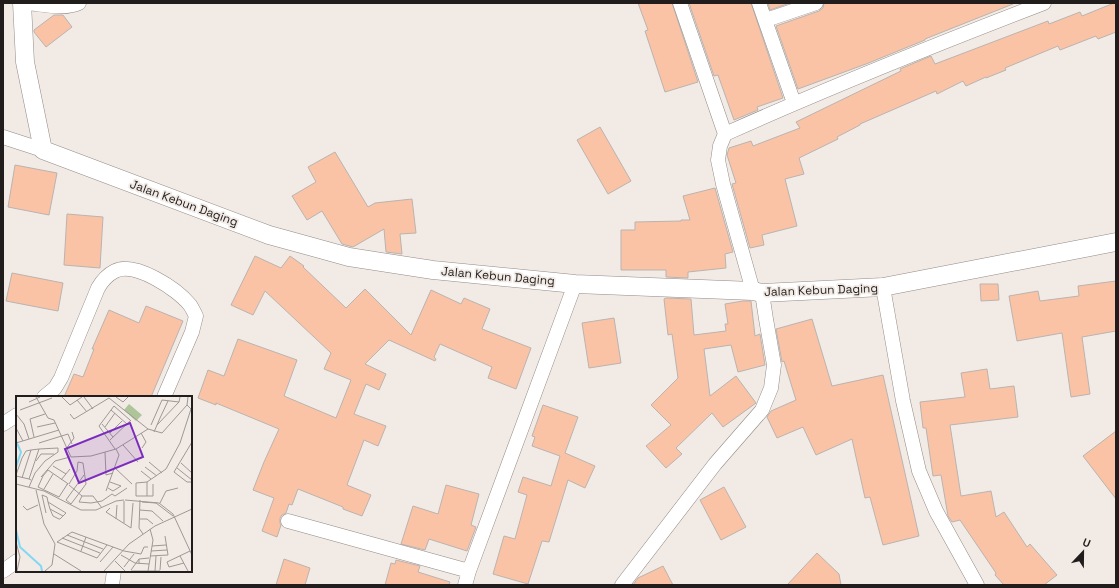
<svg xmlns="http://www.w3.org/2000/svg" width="1119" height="588" font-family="'Space Grotesk',sans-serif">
  <rect width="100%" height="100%" fill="#f2eae5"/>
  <path fill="#fac3a6" stroke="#bbb3af" d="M 638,3 L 672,3 L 698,82 L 665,92 L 645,31 L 648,30 Z
    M 689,3 L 751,3 L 783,98 L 757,107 L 758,110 L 734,120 L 718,75 L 714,76 Z
    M 768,3 L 790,3 L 770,10 Z
    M 824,3 L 1013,3 L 1013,4 L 925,39 L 925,40 L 866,64 L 798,89 L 776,26 L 819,11 L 823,8 Z
    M 1114,3 L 1116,3 L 1116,32 L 1098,39 L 1096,36 L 1060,50 L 1058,46 L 1005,68 L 1006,70 L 986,78 L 986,77 L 966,86 L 963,81 L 937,94 L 936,91 L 860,124 L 860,125 L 837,137 L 838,139 L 799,158 L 804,174 L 785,179 L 797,226 L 762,235 L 764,245 L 750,248 L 732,184 L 736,183 L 727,155 L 729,148 L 751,141 L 753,146 L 800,128 L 796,122 L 901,71 L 900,69 L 931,56 L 935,64 L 1048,21 L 1049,24 L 1080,12 L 1082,16 Z
    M 54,15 L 63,15 L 72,27 L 46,47 L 34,32 L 34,30 Z
    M 600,127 L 631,181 L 608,194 L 577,140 Z
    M 335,152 L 368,207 L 375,203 L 412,199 L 416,233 L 400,234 L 402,254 L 386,252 L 384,229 L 353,247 L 342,244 L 322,211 L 307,220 L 292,196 L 316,182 L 308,167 Z
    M 15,165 L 57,173 L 49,215 L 8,207 Z
    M 715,188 L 733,252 L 725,254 L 726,268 L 688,272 L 688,278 L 666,277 L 666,270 L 621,270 L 621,230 L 635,230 L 635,222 L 681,221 L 681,220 L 690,220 L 683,196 Z
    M 67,214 L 103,217 L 100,268 L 64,265 Z
    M 255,256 L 281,268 L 290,256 L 304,266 L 303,267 L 346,308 L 365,289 L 411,335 L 431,290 L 461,304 L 464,298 L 490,309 L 482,329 L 531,348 L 516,389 L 488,378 L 492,367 L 440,344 L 434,357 L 436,359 L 435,361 L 389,340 L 365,364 L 386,374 L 379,390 L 366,384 L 354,414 L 386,426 L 378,446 L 364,440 L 347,485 L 371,495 L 362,516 L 343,509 L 343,507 L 298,489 L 292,505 L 289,504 L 286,513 L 282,515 L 280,518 L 280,523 L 281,525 L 277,537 L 262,531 L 274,498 L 253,490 L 264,462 L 279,429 L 216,403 L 216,405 L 198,398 L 208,370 L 224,376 L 238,339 L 297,360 L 284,396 L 336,418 L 351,380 L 324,369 L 331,353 L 265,291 L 253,315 L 231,305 Z
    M 12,273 L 63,283 L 58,311 L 6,301 Z
    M 1116,281 L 1116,331 L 1082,337 L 1090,394 L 1071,397 L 1062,333 L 1017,341 L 1009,296 L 1038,291 L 1040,301 L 1079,296 L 1078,286 Z
    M 980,284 L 998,284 L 999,300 L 981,301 Z
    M 666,298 L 691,299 L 694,335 L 726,331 L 725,324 L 728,324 L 725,304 L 743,301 L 751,301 L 755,336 L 760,334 L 765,365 L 738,372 L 731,345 L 704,349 L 710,396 L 736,376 L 756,403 L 723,427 L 712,413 L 676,448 L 682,454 L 666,468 L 646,446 L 671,425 L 651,405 L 678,378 L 672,334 L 668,335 L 664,299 Z
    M 146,306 L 183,321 L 151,397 L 64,397 L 74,374 L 83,377 L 94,349 L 92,349 L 109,310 L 139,323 Z
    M 614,318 L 621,363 L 589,368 L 582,323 Z
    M 812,319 L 832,386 L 883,375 L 919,536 L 883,545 L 870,497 L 865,498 L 852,439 L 816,455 L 803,427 L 777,438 L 767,417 L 771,411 L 796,400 L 784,361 L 782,362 L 776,329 Z
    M 987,369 L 990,389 L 1014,386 L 1018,417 L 950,425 L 961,496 L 991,491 L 996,517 L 1004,512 L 1027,547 L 1030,544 L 1057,575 L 1044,585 L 1004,585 L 995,575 L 996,573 L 960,520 L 952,522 L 948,516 L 941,475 L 933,476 L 926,428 L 923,428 L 920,402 L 965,397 L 961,373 Z
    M 543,405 L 578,417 L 565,453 L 595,466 L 585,488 L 568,480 L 549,542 L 542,541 L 528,584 L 493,574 L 504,536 L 515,539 L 527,495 L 518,492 L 523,477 L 551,486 L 560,456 L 532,446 L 535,437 L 532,436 Z
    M 1116,431 L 1116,499 L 1083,456 Z
    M 446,485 L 479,494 L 471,525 L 476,527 L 467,551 L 429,539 L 425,550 L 401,544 L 413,506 L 438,514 Z
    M 724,487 L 746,527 L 721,540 L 700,500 Z
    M 817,553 L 839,574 L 841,585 L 787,585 Z
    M 284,559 L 310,568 L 305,585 L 276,585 Z
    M 396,560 L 420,566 L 418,572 L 450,582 L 449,585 L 385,585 L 391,563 L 395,564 Z
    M 663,566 L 673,585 L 633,585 L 638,578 Z"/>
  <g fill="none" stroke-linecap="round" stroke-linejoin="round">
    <g stroke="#938b87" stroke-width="15">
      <path id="minor" d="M 25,3 C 41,4 65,10 79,3
        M 680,3 L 725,134 L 720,146 L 718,160 L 723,184 L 753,291
        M 759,3 L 794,103
        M 766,20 L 816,3
        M 725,134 C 830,87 937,44 1044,3
        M 3,137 L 43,150
        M 883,287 L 903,401 L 919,471 L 936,511 L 977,585
        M 44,397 L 55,388 L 61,378 L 98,288 C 102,281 107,275 115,271 C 135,261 177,289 190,305 C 192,308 194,312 196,316 L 192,332 L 164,397
        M 3,424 L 17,415
        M 288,521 L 469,571
        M 3,571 L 17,561
        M 112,585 L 114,571
        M 465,585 L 469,571 L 575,284
        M 622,585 L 715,464 L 762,410 L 771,388 L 774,365 L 766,319 L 762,293"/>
    </g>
    <g stroke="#938b87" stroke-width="19">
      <path id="tertiary" d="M 22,3 L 25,62 L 43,150 L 269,235 L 349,257 L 433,270 L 575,284 L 753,291 L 762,293 L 883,287 L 1116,242"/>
    </g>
    <use href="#minor" stroke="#fff" stroke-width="14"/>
    <use href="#tertiary" stroke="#fff" stroke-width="18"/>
  </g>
  <g text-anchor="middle" stroke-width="3.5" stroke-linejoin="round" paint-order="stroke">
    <g font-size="12" fill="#201d1c" stroke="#f2eae5">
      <text transform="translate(184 203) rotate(20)" y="4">Jalan Kebun Daging</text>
      <text transform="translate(498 276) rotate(5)" y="4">Jalan Kebun Daging</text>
      <text transform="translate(821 290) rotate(-2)" y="4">Jalan Kebun Daging</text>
    </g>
  </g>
  <g transform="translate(16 396)">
    <rect width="176" height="176" fill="#f2eae5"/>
    <path d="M 113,8 L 126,19 L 120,25 L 108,14 Z" fill="#aec499"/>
    <path fill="none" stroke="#81d8f5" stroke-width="2" d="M 0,45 L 5,56 L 0,71M 0,134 L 4,151 L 25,170 L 26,175"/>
    <path fill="none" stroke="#9e9895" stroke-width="1" d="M 20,1 L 32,22 L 38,24 L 55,61 L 75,60 L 100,53 L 132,33 L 146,37 L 171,9M 46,1 L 54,9 L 66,1M 68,1 L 77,13M 100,1 L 107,6 L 112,1M 172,1 L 171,9 L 176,14M 61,4 L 71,16M 13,6 L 24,1M 4,14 L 36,2M 95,14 L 111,28M 0,18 L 8,28 L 13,43M 54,18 L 58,23 L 93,2 L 132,33M 144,22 L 152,5M 86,28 L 97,41M 135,29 L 146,4 L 163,6M 141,29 L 163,6 L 164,1M 21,31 L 39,27M 89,31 L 99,17M 0,32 L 7,45M 138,36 L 144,22M 94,37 L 106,25M 125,37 L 130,46 L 126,52M 18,41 L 14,23 L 29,18M 94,44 L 115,24M 176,46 L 158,76 L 171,86 L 176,86M 0,47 L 43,34M 23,47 L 52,38 L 56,48M 107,49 L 122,66M 50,53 L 58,42 L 56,36M 99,53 L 83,30 L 98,10 L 114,24M 89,56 L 90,79 L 97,77M 20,65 L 25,58 L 38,58M 133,66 L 146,77M 165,67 L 176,77M 37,70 L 50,78M 129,71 L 141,80M 99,72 L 116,88M 161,72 L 176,84M 125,75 L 135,83M 0,79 L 6,62 L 10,55 L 15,54M 0,80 L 13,83M 25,81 L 39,65 L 54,61M 6,82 L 15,54 L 23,53M 45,84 L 54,73M 131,86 L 131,100M 0,88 L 28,95 L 65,114 L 80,114 L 100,105 L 108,104M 53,88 L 61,75 L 62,66 L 67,67 L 70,88 L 55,108 L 50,104 L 68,79M 137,88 L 137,100 L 120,100 L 120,87 L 131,86 L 150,73 L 164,47 L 175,13M 53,89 L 66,100 L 77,100 L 86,112M 13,91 L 19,77 L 29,65 L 42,56 L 42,52 L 23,53 L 13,83 L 15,84M 92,92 L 97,95 L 105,90 L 94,86M 28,93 L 37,78M 20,94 L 28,128 L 39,148 L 36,169 L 29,175M 90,95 L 103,59 L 100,53M 66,100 L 63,106 L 75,107 L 86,105 L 96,98 L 99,100 L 111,92M 43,101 L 22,91 L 27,80 L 32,74 L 51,87M 43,101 L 52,87 L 51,89M 109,104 L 143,107 L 157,118 L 176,159M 124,104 L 123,132 L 127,138M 126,106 L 140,107 L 157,120M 144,107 L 150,95 L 162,92M 7,110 L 11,114 L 22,109M 94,112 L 90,116 L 115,132 L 117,107M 34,113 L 37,120 L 43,123 L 44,123 L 50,117 L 32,106 L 34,113 L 47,120M 124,114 L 136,115 L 147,125M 30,117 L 26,99 L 31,101 L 32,106M 100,123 L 101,109M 124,123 L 131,123 L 137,128M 108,127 L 108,105M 51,139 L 87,153M 46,142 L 84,157M 0,146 L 4,161 L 1,175M 91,149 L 81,162 L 41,146 L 56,136 L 97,151 L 108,155 L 125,158 L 128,151 L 132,151M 136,150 L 150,149M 65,155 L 70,141M 135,155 L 151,154M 38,158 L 65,175M 105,159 L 119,167 L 133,168M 134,160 L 152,159 L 149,140M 164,160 L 172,175M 99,165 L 109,175M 84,166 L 97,151M 168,167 L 153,171 L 151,166 L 174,155M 123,168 L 123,163 L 133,162M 108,171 L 118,158M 115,174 L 123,163M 144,174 L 145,161M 88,175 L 113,148 L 139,130 L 176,113M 115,175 L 144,175M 132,175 L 137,144 L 134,133M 139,175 L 140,160"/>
    <path fill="#7b2cbf" fill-opacity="0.15" stroke="#7b2cbf" stroke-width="2" d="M 114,27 L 127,61 L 63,87 L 49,53 Z"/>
    <rect width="176" height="176" fill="none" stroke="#201d1c" stroke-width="2"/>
  </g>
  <rect width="1119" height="588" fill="none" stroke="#201d1c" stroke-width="8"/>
  <g transform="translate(1083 552) rotate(22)" stroke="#f2eae5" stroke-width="3" paint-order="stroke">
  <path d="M0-3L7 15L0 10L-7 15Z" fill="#201d1c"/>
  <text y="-6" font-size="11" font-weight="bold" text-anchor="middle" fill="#201d1c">U</text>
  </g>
</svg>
